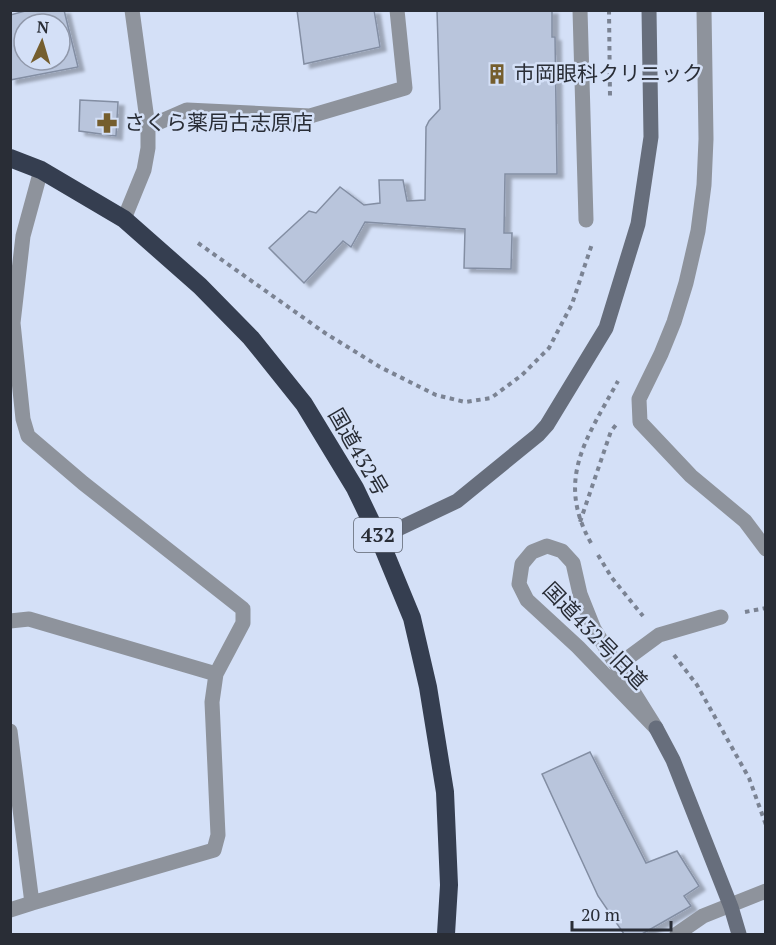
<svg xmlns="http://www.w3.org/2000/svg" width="776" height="945" font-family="'PT Serif','Noto Sans JP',serif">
  <defs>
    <filter id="shadow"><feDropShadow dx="6" dy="4" stdDeviation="1.5" flood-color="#0004"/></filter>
  </defs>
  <rect width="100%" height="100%" fill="#d4e0f7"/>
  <path fill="#b9c5dc" stroke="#838ea3" stroke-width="1.5" fill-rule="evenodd" filter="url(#shadow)" d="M 29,10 L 64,10 L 78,67 L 10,80 L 10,15 ZM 24,24 L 60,24 L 60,60 L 24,60 Z
    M 297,10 L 374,10 L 380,47 L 304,64 Z
    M 437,10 L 552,10 L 552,37 L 555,37 L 557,174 L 505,174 L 504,233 L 512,233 L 511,269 L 464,268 L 465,229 L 365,222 L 351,247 L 343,241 L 304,283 L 269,248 L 309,211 L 316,213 L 340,187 L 364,205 L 380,203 L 379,180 L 403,180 L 407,201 L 425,200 L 426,127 L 429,121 L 440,109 Z
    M 80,100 L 118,102 L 116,136 L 79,131 Z
    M 590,752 L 646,863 L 677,851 L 699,886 L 684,896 L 691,906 L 642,934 L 624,934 L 598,896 L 542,774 Z"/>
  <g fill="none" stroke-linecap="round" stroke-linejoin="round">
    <path stroke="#7b8393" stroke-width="4" stroke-dasharray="4.5 4.5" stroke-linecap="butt" d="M 609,10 L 610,97
      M 198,243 L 325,333 L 380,367 L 436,395 L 465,402 L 491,398 L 522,375 L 549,348 L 572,304 L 592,244
      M 580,522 L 611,431 L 616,425
      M 591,543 C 555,479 587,438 618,381
      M 598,555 L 612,578 L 643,616
      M 745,612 L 766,608
      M 674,655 L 697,685 L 749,778 L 766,825"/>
    <path stroke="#8e939c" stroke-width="15" d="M 580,10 L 586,220
      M 704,10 L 706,139 L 704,185 L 698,231 L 686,283 L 674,322 L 661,354 L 639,399 L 640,422 L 691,476 L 745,521 L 766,549
      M 148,127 L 187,110 L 310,116 L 405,88 L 397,10
      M 124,219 L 144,170 L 148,148 L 148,127 L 132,10
      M 547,546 L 562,551 L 573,563 L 580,594 L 594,629 L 656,728 L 578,647 L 527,600 L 519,584 L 522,564 L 532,552 Z
      M 10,621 L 29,619 L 216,674
      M 617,666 L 659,635 L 721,617
      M 10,731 L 32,903 L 10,910
      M 32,903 L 214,850 L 218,835 L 212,702 L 216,674 L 243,623 L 243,609 L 83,483 L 28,436 L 23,419 L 13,323 L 23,236 L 41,170
      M 677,934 L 703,916 L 766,891"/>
    <path stroke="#676e7c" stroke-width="15" d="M 379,538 L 457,501 L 538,435 L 547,425 L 606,328 L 638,224 L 651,137 L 649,10
      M 656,728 L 673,760 L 731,907 L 739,934"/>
    <path stroke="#353e50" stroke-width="18" d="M 10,158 L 41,170 L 124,219 L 200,286 L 251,338 L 304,404 L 355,488 L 379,538 L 412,618 L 428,687 L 445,792 L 449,885 L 446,934"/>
  </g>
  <defs>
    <g id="building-bare" transform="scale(1.62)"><path d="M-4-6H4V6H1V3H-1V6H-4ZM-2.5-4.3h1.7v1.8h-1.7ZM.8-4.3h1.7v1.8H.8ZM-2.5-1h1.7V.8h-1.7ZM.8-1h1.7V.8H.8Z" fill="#755e2e" stroke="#d4e0f7" stroke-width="2.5" paint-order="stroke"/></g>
    <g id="pharmacy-bare" transform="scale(1.62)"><path d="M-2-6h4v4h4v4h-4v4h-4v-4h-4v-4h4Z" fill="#755e2e" stroke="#d4e0f7" stroke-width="2.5" paint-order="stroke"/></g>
  </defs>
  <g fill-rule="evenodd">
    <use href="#building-bare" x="497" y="74"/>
    <use href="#pharmacy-bare" x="107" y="123"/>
  </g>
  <g text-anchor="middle" stroke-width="5" stroke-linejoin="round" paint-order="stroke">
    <rect fill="#d4e0f7" stroke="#5c6370" stroke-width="1.5" x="354" y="518" width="48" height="34" rx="4.5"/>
    <g font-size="20" font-weight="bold" fill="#292d36">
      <text x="378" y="542">432</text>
    </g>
    <g font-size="21" fill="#292d36" stroke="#d4e0f7" text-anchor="start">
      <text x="514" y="81">市岡眼科クリニック</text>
      <text x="124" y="130">さくら薬局古志原店</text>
    </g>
    <g font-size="21" fill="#292d36" stroke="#d4e0f7">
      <text transform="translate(358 452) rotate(60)" y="7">国道432号</text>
      <text transform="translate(595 636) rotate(46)" y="7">国道432号旧道</text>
    </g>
  </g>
  <rect width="776" height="945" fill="none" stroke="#292d36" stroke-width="24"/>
  <g transform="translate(42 42) rotate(4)"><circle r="28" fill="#d4e0f7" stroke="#9098aa" stroke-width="1.5"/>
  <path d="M0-4.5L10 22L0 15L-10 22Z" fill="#755e2e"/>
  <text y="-9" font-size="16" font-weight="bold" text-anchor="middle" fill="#292d36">N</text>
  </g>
  <path d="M572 921v9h99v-9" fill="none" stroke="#292d36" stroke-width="3"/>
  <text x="581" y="921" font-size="18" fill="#292d36" stroke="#d4e0f7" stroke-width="4.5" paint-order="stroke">20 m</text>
</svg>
